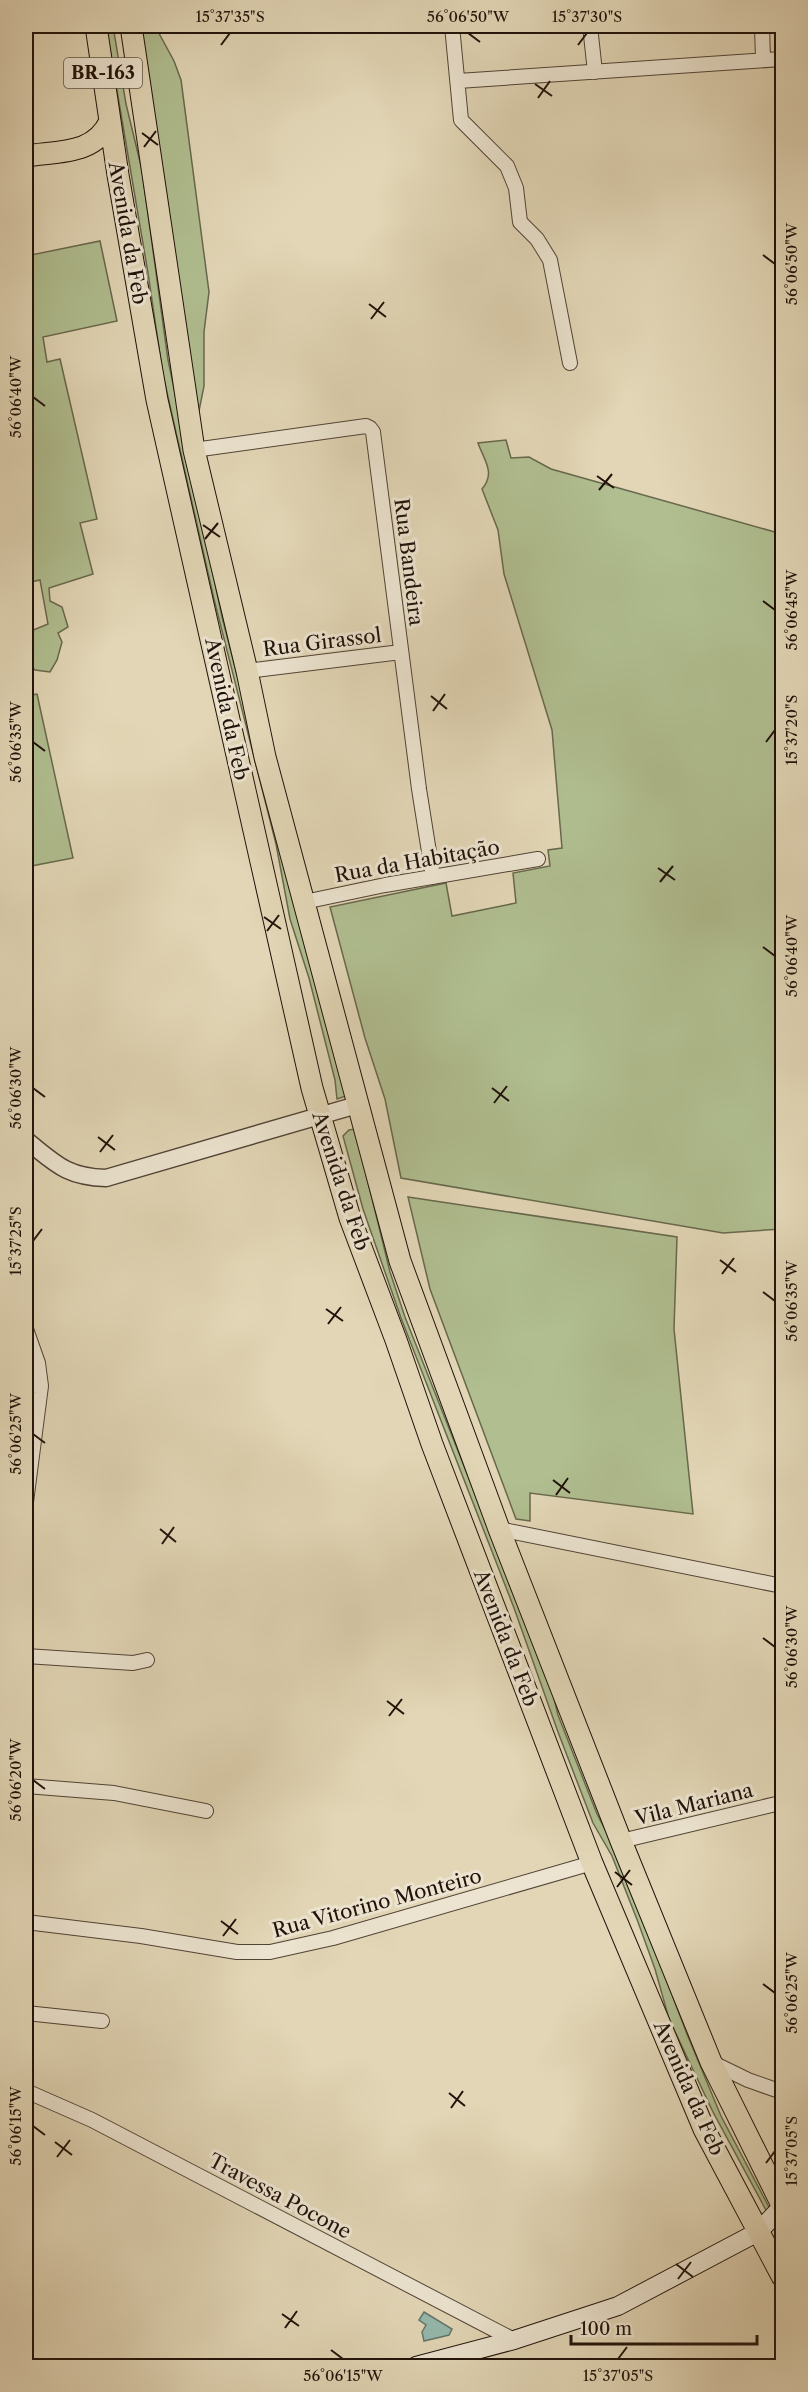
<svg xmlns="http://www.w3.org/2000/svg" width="808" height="2392" font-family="'Libre Caslon Text',serif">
  <rect width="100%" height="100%" fill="#e2d6b6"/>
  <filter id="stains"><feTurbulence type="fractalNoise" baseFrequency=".00333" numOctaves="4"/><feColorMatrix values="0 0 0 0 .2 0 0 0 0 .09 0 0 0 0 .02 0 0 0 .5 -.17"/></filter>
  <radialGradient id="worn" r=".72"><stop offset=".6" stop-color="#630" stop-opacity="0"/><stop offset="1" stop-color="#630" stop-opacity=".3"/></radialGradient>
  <path fill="#b0be90" stroke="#68684d" stroke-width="1.5" d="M 106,26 L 113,26 L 126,104 L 142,170 L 168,360 L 222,617 L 346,1096 L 337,1099 L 335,1080 L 309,978 L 290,919 L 276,844 L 214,599 L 163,375 L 148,273 Z
    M 139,26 L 155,26 L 174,61 L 181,80 L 209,292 L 204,332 L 204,386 L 199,411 L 195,415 Z
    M 100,241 L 117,321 L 43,337 L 47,362 L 60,359 L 97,519 L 80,523 L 93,574 L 49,588 L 50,601 L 62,607 L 68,627 L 58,633 L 62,642 L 57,660 L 50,672 L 35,670 L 26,661 L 26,633 L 48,624 L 40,580 L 26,583 L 26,256 Z
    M 506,440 L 511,458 L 529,457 L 551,469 L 782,534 L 782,1229 L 723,1233 L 401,1178 L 385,1099 L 365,1038 L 330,907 L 446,883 L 452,916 L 516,903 L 513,873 L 550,866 L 548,850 L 562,848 L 552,730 L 504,574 L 498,530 L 482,489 C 496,473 484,460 478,443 Z
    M 37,694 L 73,858 L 26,867 L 26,696 Z
    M 355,1129 L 390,1272 L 405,1317 L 551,1686 L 558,1715 L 597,1814 L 619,1856 L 687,2034 L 721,2116 L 770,2209 L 767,2212 L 713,2112 L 669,2019 L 655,1969 L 638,1922 L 612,1856 L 593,1823 L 558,1732 L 514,1608 L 401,1318 L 363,1209 L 343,1136 L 349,1130 Z
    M 408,1197 L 677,1237 L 674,1329 L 693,1514 L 530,1493 L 530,1521 L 516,1519 L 430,1289 Z"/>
  <path fill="#95b9ae" stroke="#66766c" stroke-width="1.5" d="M 424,2312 L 452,2329 L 449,2335 L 424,2341 L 422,2332 L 426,2325 L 419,2320 Z"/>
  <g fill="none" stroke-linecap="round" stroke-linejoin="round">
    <g stroke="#504335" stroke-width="16">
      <path id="minor" d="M 452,26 L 461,120 L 507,166 L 516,188 L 520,222 L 537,239 L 550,260 L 570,363
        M 590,26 L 595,72
        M 762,26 L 763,60
        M 458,81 L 782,59
        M 194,450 L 366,426 L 370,428 L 373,432 L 419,789 L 433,877
        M 247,671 L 401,652
        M 304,902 L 385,885 L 538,859
        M 26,1329 L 38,1363 L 41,1386 L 26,1502
        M 26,1385 L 41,1386
        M 499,1529 L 782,1586
        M 26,1656 L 133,1663 L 147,1660
        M 26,1786 L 114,1793 L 206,1811
        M 621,1841 L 776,1804
        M 26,1922 L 141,1936 L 237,1952 L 270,1952 L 333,1938 L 592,1863
        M 26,2013 L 102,2021
        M 711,2062 L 748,2080 L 782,2092
        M 26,2091 L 92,2120 L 514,2340"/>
    </g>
    <g stroke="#504335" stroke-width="19">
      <path id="tertiary" d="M 26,1140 C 55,1163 66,1177 106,1178 L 357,1105"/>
    </g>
    <g stroke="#20120a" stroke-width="20">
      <path id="secondary" d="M 416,2366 L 514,2340 L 618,2306 L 758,2232 L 782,2207"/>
    </g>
    <g stroke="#20120a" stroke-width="23">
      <path id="primary" d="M 96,26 L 118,175 L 157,400 L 312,1088 L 350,1218 L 396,1340 L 432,1444 L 592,1863 L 704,2129 L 782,2276
        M 131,26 L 194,450 L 247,671 L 265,757 L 400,1261 L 499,1529 L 621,1841 L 711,2062 L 782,2205
        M 26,156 C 58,151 95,155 110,121"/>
    </g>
    <use href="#minor" stroke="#ece4d0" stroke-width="14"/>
    <use href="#tertiary" stroke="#ece4d0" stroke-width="16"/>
    <use href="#secondary" stroke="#ece4d0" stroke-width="18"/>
    <use href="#primary" stroke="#e2d6b6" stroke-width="21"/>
  </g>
  <path fill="none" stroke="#20120a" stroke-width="2" d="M 468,33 L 480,42M 221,45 L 230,33M 578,45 L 587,33M 535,84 L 552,96M 538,98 L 550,81M 142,133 L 158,145M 144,147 L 156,131M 763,255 L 775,264M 369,304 L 386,317M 371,319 L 384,302M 33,397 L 45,406M 597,476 L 614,488M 599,490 L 612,474M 203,525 L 220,537M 205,539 L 218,523M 763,601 L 775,610M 431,696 L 447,709M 433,711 L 445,694M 33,742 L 45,751M 766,742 L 775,730M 658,868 L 675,880M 660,882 L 673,866M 264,917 L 281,929M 267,931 L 279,915M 763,947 L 775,956M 33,1088 L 45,1097M 492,1088 L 509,1101M 494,1103 L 507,1086M 98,1137 L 115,1150M 100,1152 L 113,1135M 33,1241 L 42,1229M 720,1260 L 736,1272M 722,1274 L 734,1258M 763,1292 L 775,1301M 326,1309 L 343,1321M 328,1324 L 341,1307M 33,1434 L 45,1443M 553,1480 L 570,1493M 556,1495 L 568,1478M 160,1529 L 176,1542M 162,1544 L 174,1527M 763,1638 L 775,1647M 387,1701 L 404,1714M 389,1716 L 402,1699M 33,1780 L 45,1789M 615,1872 L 632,1885M 617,1887 L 630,1870M 221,1921 L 238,1934M 223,1936 L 236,1919M 763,1984 L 775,1993M 449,2093 L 465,2106M 451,2108 L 463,2091M 33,2126 L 45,2135M 55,2142 L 72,2155M 57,2157 L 70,2140M 766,2163 L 775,2151M 676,2264 L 693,2277M 678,2279 L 691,2262M 282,2314 L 299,2326M 285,2328 L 297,2311M 331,2350 L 343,2359M 618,2359 L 627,2347"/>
  <g text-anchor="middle" stroke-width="6" stroke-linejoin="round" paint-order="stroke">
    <rect fill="#ece4d0" stroke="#5d5145" stroke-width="1.5" x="64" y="58" width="78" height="30" rx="4.5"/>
    <g font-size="18" font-weight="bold" fill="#20120a">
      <text x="103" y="79">BR-163</text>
    </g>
    <g font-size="20" fill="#20120a" stroke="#ece4d0">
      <text transform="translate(128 233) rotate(80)" y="7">Avenida da Feb</text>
      <text transform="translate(409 562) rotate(83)" y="7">Rua Bandeira</text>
      <text transform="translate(322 642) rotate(-7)" y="7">Rua Girassol</text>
      <text transform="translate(227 709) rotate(78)" y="7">Avenida da Feb</text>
      <text transform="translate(417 861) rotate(-10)" y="7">Rua da Habitação</text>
      <text transform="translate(341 1181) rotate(72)" y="7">Avenida da Feb</text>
      <text transform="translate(506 1638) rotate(69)" y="7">Avenida da Feb</text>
      <text transform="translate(694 1804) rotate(-14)" y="7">Vila Mariana</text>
      <text transform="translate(377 1903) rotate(-15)" y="7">Rua Vitorino Monteiro</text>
      <text transform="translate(689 2088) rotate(66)" y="7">Avenida da Feb</text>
      <text transform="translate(280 2196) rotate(28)" y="7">Travessa Pocone</text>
    </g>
  </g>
  <rect width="808" height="2392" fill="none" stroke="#e2d6b6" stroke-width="66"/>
  <path d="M571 2335v9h186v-9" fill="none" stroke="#20120a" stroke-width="3"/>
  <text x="580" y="2335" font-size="18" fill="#20120a" stroke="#ece4d0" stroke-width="4.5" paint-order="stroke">100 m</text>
  <rect x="33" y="33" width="742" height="2326" fill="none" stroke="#20120a" stroke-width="2"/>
  <g font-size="15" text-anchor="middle" fill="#20120a">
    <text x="230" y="22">15°37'35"S</text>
    <text x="468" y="22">56°06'50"W</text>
    <text x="587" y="22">15°37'30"S</text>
    <text transform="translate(792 264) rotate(-90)" y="5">56°06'50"W</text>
    <text transform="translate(16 397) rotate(-90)" y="5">56°06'40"W</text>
    <text transform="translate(792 610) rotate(-90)" y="5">56°06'45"W</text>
    <text transform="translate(792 730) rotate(-90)" y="5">15°37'20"S</text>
    <text transform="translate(16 742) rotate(-90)" y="5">56°06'35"W</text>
    <text transform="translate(792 956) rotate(-90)" y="5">56°06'40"W</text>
    <text transform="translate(16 1088) rotate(-90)" y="5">56°06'30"W</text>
    <text transform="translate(16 1241) rotate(-90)" y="5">15°37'25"S</text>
    <text transform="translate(792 1301) rotate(-90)" y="5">56°06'35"W</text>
    <text transform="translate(16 1434) rotate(-90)" y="5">56°06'25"W</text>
    <text transform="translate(792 1647) rotate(-90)" y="5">56°06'30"W</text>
    <text transform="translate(16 1780) rotate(-90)" y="5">56°06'20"W</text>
    <text transform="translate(792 1993) rotate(-90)" y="5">56°06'25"W</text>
    <text transform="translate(16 2126) rotate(-90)" y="5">56°06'15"W</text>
    <text transform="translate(792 2151) rotate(-90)" y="5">15°37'05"S</text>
    <text x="343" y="2381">56°06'15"W</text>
    <text x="618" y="2381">15°37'05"S</text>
  </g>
  <rect width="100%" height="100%" filter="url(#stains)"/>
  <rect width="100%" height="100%" fill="url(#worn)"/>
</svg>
